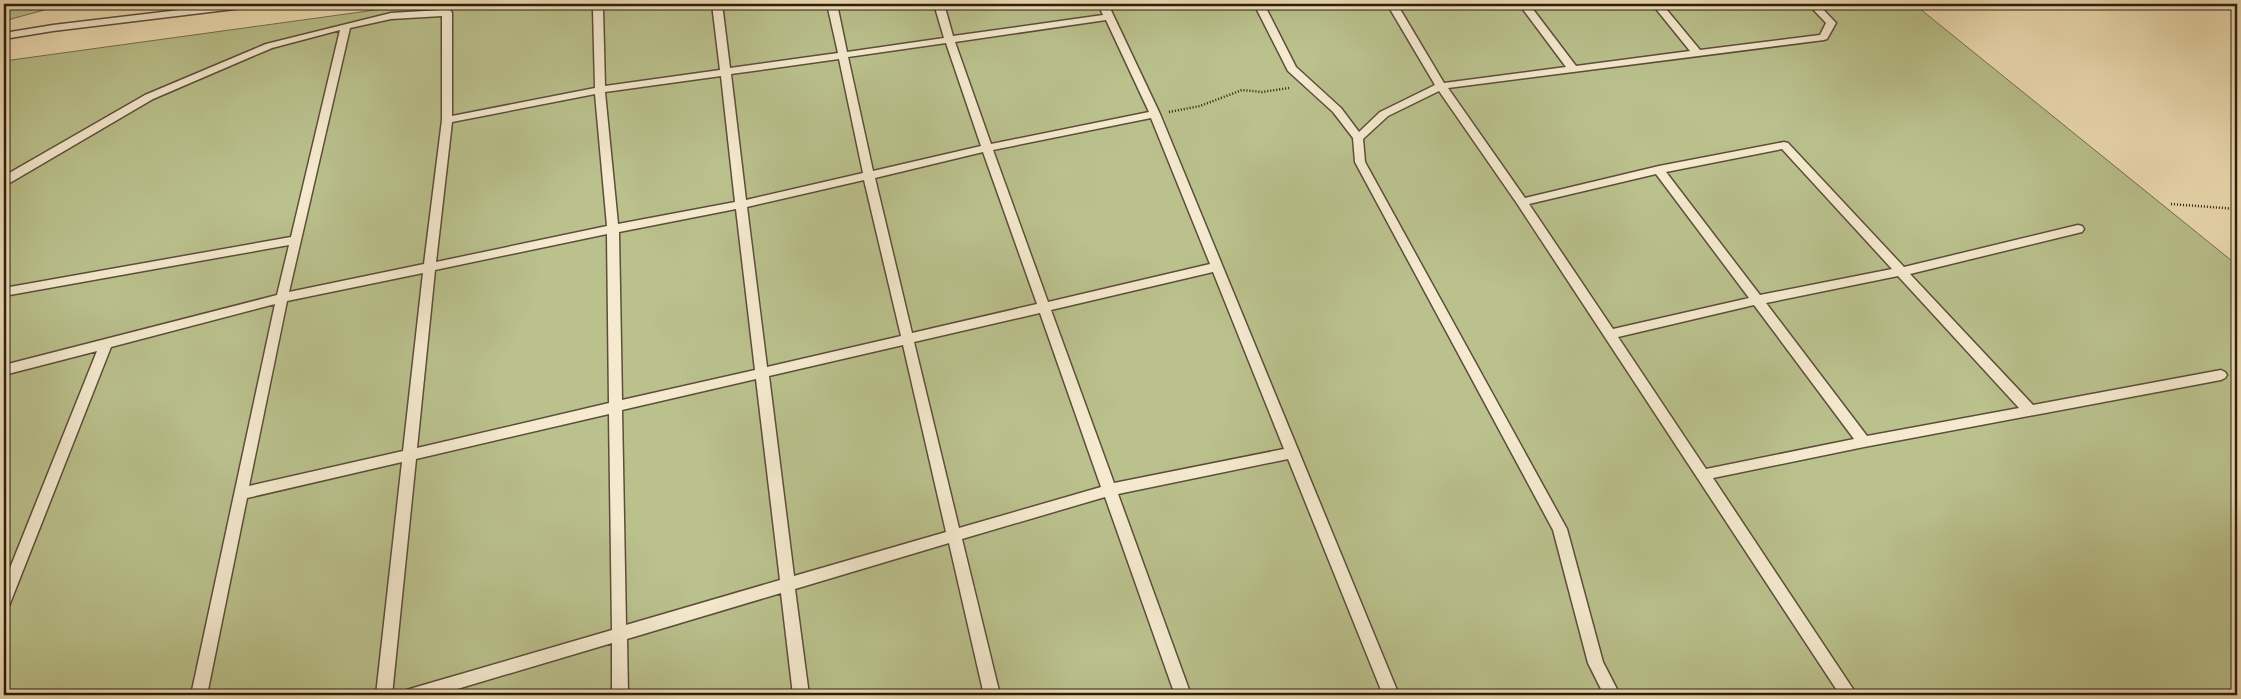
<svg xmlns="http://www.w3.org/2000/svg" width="2241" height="699" font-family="'Gentium Book Plus',serif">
  <rect width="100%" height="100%" fill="#efdeb5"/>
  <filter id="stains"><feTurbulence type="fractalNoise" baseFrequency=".004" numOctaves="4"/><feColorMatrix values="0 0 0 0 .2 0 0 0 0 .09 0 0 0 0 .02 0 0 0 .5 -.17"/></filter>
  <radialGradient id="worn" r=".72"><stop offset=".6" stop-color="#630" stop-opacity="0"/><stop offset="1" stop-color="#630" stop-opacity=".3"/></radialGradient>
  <path fill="#bac18d" stroke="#72704f" d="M 4,4 L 66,4 L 4,21 Z
    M 419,4 L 1914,4 L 2237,265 L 2237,695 L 4,695 L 4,61 Z"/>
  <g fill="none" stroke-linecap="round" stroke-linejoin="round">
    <g stroke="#5c4e3a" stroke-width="3">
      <path id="service" d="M 230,4 L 256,4 L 251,7 L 53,31 L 4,39 L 4,33 L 53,25 Z
        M 437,4 L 447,4 L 452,13 L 452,116 L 595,88 L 593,9 L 598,6 L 603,9 L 605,86 L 720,70 L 712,4 L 722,4 L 730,68 L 838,53 L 827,4 L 837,4 L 847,52 L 944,38 L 934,4 L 944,4 L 953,36 L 1103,15 L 1098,4 L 1108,4 L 1160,114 L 1399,695 L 1383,695 L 1288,459 L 1118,494 L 1191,695 L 1175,695 L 1105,497 L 962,539 L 1000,695 L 984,695 L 949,543 L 795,589 L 809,695 L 793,695 L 781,593 L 627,639 L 628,695 L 612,695 L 612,643 L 437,695 L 405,695 L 407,690 L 413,688 L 612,630 L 609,414 L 416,459 L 392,695 L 376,695 L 402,462 L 247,498 L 207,695 L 191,695 L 275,304 L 111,347 L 11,601 L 9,606 L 4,607 L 4,583 L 97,351 L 4,375 L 4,365 L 277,295 L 289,245 L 4,296 L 4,288 L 291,237 L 340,30 L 272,48 L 153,99 L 8,184 L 4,185 L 4,176 L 145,95 L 266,44 L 391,13 L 441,10 ZM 442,16 L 442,120 L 424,264 L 289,292 L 350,28 L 391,19 ZM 1106,20 L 1149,112 L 991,144 L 955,42 ZM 946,43 L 981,146 L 873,171 L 848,57 ZM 839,59 L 863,173 L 746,200 L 731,74 ZM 721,76 L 735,202 L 618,224 L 605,92 ZM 595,94 L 607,226 L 436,262 L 452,122 ZM 1151,118 L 1210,264 L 1048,302 L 993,150 ZM 983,152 L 1037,304 L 912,333 L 875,178 ZM 864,180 L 901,336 L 767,367 L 747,207 ZM 736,209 L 755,370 L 622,400 L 619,232 ZM 607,234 L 609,403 L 417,448 L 435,270 ZM 1213,272 L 1284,449 L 1114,483 L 1051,310 ZM 423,273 L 403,451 L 249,486 L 287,301 ZM 1040,313 L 1101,487 L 959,528 L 914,342 ZM 903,345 L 946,532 L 794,576 L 769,376 ZM 756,379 L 780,580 L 626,625 L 622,410 Z
        M 1254,4 L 1264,4 L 1296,67 L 1341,108 L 1359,132 L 1380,112 L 1435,85 L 1387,4 L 1397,4 L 1444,83 L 1566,67 L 1519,4 L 1529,4 L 1576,66 L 1690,51 L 1652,4 L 1662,4 L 1700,50 L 1820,35 L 1826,23 L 1808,4 L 1818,4 L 1836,23 L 1827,39 L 1824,40 L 1448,88 L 1525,198 L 1659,166 L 1784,142 L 1788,143 L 1904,267 L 2078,225 L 2082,226 L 2084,229 L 2082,232 L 2078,233 L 1910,274 L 2033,405 L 2221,370 L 2225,372 L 2227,375 L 2225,378 L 2221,380 L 1864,447 L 1713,478 L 1857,695 L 1840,695 L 1518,205 L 1439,91 L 1388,116 L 1363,139 L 1365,162 L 1567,529 L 1603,662 L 1620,695 L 1604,695 L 1588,663 L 1553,530 L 1355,162 L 1353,138 L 1333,112 L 1288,71 ZM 1782,149 L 1892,269 L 1760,295 L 1666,172 ZM 1656,174 L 1749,298 L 1613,329 L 1529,204 ZM 1898,276 L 2019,408 L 1867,436 L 1766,303 ZM 1754,305 L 1854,439 L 1706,469 L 1618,337 Z"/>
    </g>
    <path stroke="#2b1e11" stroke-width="2.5" stroke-dasharray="1 2" stroke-linecap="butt" d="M 1169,112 L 1200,106 L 1242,90 L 1262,92 L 1289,88
      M 2171,204 L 2237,209"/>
    <use href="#service" fill="#f5eacf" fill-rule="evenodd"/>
  </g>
  <rect width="2241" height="699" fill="none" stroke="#efdeb5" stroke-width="20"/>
  <rect x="5" y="5" width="2231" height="689" fill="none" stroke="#2b1e11" stroke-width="2.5"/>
  <rect x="10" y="10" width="2221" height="679" fill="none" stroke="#2b1e11"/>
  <rect width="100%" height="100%" filter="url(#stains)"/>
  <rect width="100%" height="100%" fill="url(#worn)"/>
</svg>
